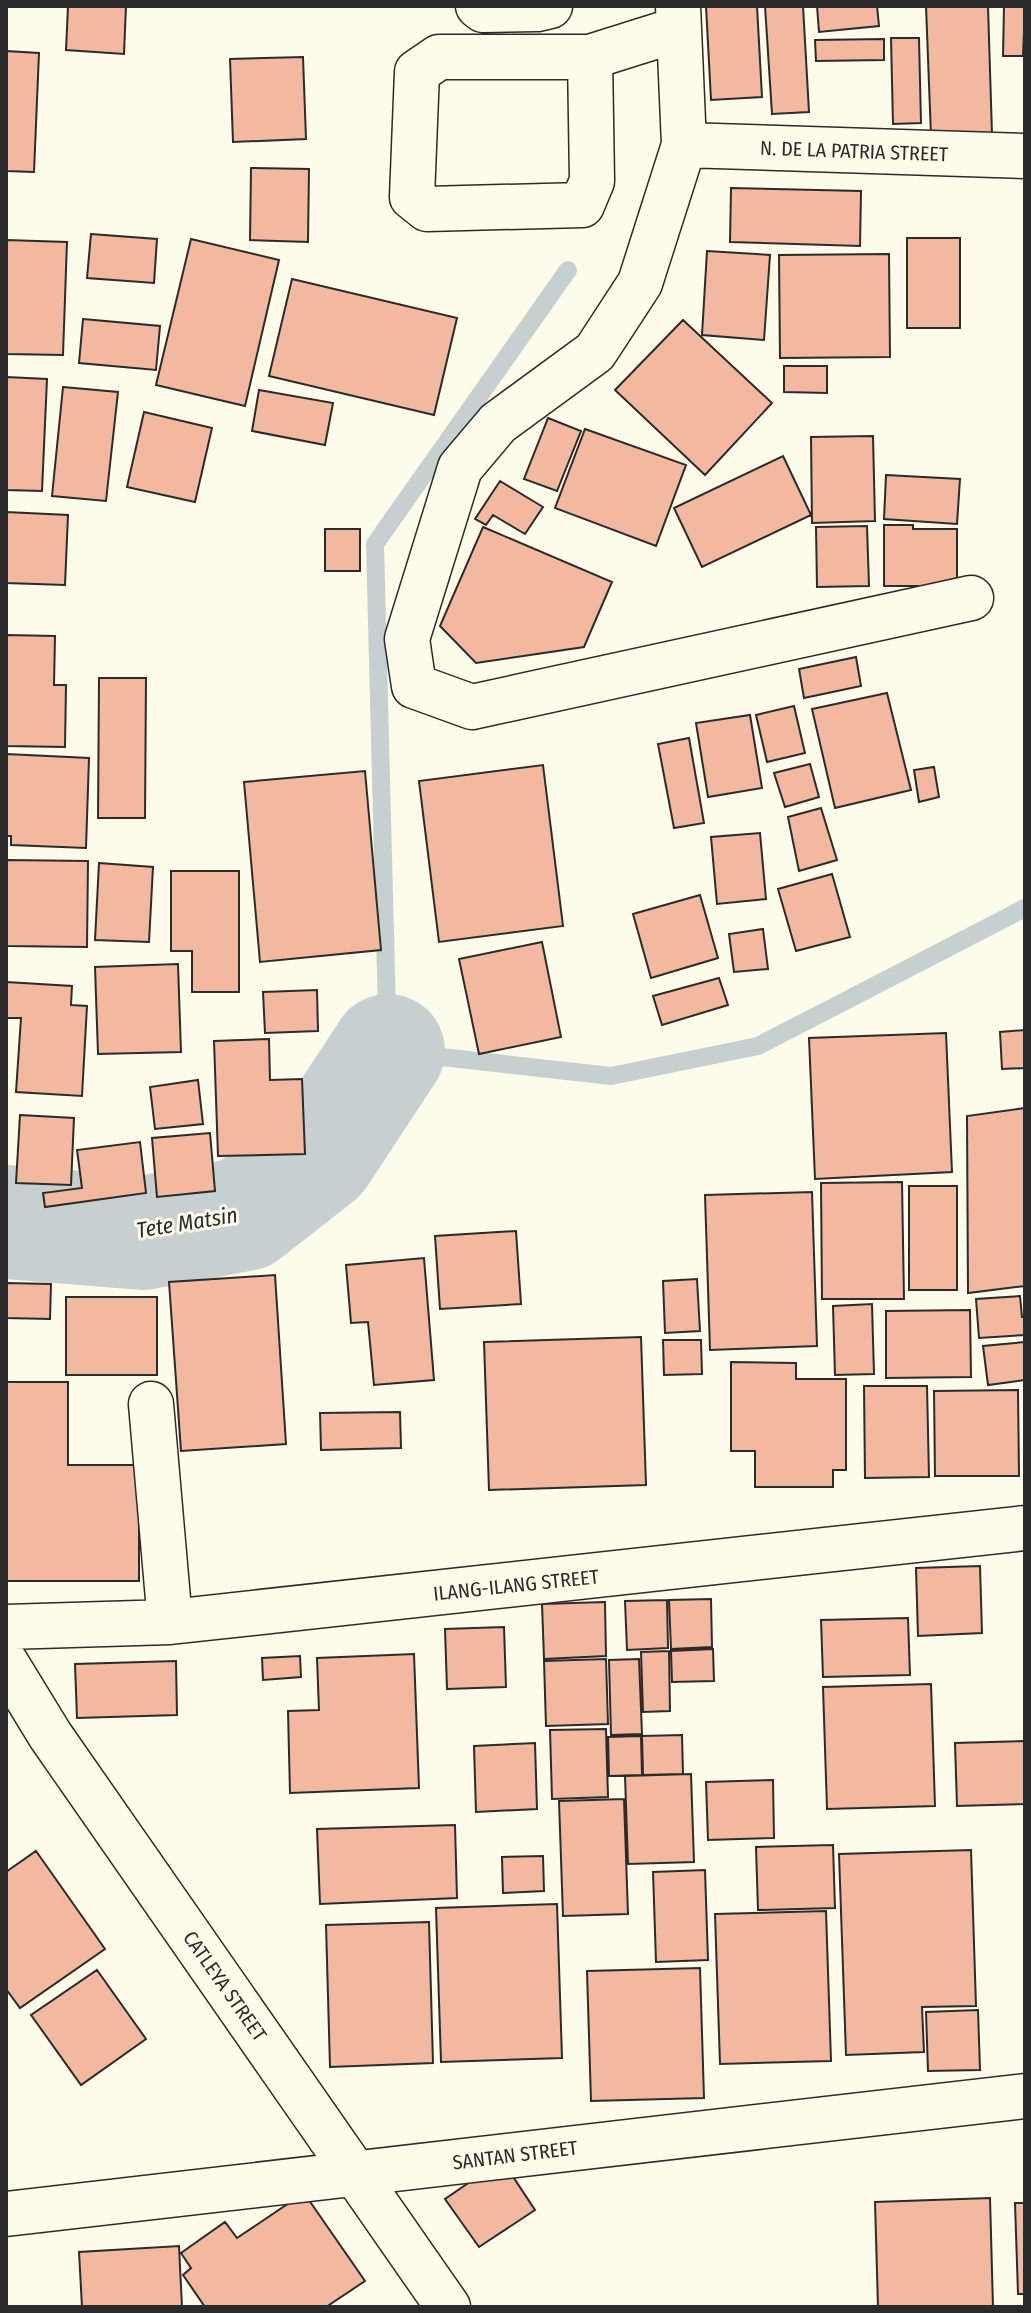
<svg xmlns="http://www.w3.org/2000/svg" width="1031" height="2313" font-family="'Fira Sans Condensed',sans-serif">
  <rect width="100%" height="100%" fill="#fdfbea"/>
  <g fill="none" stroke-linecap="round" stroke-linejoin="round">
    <path stroke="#c7d0d0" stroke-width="18" d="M 568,270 L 375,544 L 388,1051 L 611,1076 L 758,1046 L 1025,908"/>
    <path stroke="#c7d0d0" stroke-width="114" d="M 6,1222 L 143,1233 L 245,1214 L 319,1156 L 388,1051"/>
  </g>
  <path fill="#f2b8a0" stroke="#2b2b2b" stroke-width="2" d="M 68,6 L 126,6 L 124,54 L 66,50 Z
    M 706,6 L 757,6 L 762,97 L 711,100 Z
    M 765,6 L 803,6 L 809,112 L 772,114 Z
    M 817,6 L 877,6 L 879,26 L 819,32 Z
    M 926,6 L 988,6 L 992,134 L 931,136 Z
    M 1004,6 L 1025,6 L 1023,56 L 1003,56 Z
    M 891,38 L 919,38 L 921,123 L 893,124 Z
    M 884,39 L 884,60 L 816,61 L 815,40 Z
    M 6,51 L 39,53 L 34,172 L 6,171 Z
    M 303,57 L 306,139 L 233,142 L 230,59 Z
    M 251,168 L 309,169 L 308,242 L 250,240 Z
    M 731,188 L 861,191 L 860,246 L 730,242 Z
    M 91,234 L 157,239 L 154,283 L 87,278 Z
    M 907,238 L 960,238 L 960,328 L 907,328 Z
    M 191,239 L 279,260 L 245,406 L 156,385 Z
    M 6,240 L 67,242 L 63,355 L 6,354 Z
    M 707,251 L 770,255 L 764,340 L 702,335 Z
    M 889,254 L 890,357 L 780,358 L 779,255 Z
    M 292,279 L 457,318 L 434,415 L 269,376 Z
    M 83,319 L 160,326 L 156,370 L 79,363 Z
    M 683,320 L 772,403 L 705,475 L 615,390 Z
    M 784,366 L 827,366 L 827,393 L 784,392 Z
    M 6,377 L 47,379 L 42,491 L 6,490 Z
    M 63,387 L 118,392 L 106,501 L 52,496 Z
    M 259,390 L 333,403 L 325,445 L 252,431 Z
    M 144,412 L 212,428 L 195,502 L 127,487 Z
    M 548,418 L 581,431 L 557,491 L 524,479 Z
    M 585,429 L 686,465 L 656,546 L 555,508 Z
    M 873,436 L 875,521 L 812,523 L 811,437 Z
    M 783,456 L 811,515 L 702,567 L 674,508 Z
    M 886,475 L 960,479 L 957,524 L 884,519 Z
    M 500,481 L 543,507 L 525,534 L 493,515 L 486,525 L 475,519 Z
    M 6,512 L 68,515 L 65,585 L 6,583 Z
    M 884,525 L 913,525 L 913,529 L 957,529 L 957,586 L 884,586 Z
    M 867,526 L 869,586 L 817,587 L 816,527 Z
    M 483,527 L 612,582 L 584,647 L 476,663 L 440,626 Z
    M 325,529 L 360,529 L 360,571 L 325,571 Z
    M 6,635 L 55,636 L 54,685 L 66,685 L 65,747 L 6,746 Z
    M 856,657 L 861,686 L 804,698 L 799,669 Z
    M 99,678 L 146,678 L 145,818 L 98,818 Z
    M 887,693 L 911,790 L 835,808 L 812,709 Z
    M 794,706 L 805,753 L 767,762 L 756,715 Z
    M 750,715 L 762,788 L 708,797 L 696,723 Z
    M 689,738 L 704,823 L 674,828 L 658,744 Z
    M 6,754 L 89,758 L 86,848 L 11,845 L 11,836 L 6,836 Z
    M 810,764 L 819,797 L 785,807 L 774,773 Z
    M 543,765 L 563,926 L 439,942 L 419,781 Z
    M 934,767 L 939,797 L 919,802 L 914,770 Z
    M 365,771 L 381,950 L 260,962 L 244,782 Z
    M 821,808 L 837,860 L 799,871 L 788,817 Z
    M 760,833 L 766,899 L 717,904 L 711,837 Z
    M 6,860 L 88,861 L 87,947 L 6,946 Z
    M 99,863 L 153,867 L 149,942 L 95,940 Z
    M 171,871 L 239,871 L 239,992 L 192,992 L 192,951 L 171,951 Z
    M 832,874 L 850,937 L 796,951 L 778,889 Z
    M 700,895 L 718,958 L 651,978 L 633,914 Z
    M 763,929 L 768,969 L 734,972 L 729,934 Z
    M 542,942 L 561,1037 L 479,1054 L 459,959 Z
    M 178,964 L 181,1052 L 98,1054 L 95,967 Z
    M 719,978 L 728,1005 L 662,1025 L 653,996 Z
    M 6,982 L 72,986 L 71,1005 L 87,1006 L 82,1096 L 16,1092 L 21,1018 L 6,1018 Z
    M 317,990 L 318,1031 L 265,1033 L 263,992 Z
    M 1025,1030 L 1025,1068 L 1002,1069 L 1000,1032 Z
    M 946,1033 L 952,1172 L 815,1179 L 809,1038 Z
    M 269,1039 L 270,1080 L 302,1079 L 305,1154 L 218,1156 L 214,1041 Z
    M 198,1080 L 203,1124 L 155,1129 L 150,1087 Z
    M 1025,1108 L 1025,1286 L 968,1293 L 967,1116 Z
    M 20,1115 L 74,1118 L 71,1185 L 16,1183 Z
    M 210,1133 L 215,1191 L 157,1197 L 152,1138 Z
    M 140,1142 L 146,1193 L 45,1207 L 43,1193 L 82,1188 L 77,1150 Z
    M 902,1182 L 904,1299 L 822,1299 L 821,1183 Z
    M 909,1186 L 957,1186 L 957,1290 L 909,1290 Z
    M 812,1192 L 817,1346 L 710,1350 L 705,1195 Z
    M 516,1231 L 521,1304 L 440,1309 L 435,1236 Z
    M 424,1258 L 434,1380 L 374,1385 L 368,1322 L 351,1323 L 346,1265 Z
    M 275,1275 L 286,1444 L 181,1451 L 169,1282 Z
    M 697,1279 L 700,1331 L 665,1333 L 663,1281 Z
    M 6,1283 L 51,1284 L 50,1319 L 6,1318 Z
    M 1020,1296 L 1022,1317 L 1025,1317 L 1025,1335 L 979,1338 L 976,1299 Z
    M 66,1297 L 157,1297 L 157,1375 L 66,1375 Z
    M 872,1304 L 874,1374 L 835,1375 L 833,1306 Z
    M 970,1310 L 971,1377 L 886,1378 L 886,1311 Z
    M 641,1337 L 646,1485 L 489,1490 L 484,1342 Z
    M 663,1340 L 701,1340 L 702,1374 L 664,1375 Z
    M 1025,1342 L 1025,1380 L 988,1385 L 983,1346 Z
    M 731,1362 L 796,1363 L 796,1379 L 846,1379 L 846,1470 L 833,1470 L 833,1487 L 755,1487 L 755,1451 L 731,1451 Z
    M 6,1382 L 68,1382 L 68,1465 L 139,1465 L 139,1581 L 6,1581 Z
    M 864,1386 L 927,1386 L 929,1477 L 865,1478 Z
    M 1018,1390 L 1019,1476 L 935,1476 L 934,1391 Z
    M 400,1412 L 401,1448 L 321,1450 L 320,1413 Z
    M 980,1566 L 982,1633 L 918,1636 L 916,1568 Z
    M 711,1599 L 712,1647 L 671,1649 L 669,1600 Z
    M 667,1600 L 668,1648 L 627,1650 L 625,1601 Z
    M 605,1602 L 606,1656 L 544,1659 L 542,1604 Z
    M 908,1618 L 910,1675 L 823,1677 L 821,1620 Z
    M 504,1627 L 506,1687 L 447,1689 L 445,1629 Z
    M 713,1649 L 714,1681 L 672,1682 L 671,1651 Z
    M 669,1651 L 670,1711 L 643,1712 L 641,1652 Z
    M 414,1654 L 419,1788 L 290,1793 L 288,1711 L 319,1710 L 317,1658 Z
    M 300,1656 L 301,1677 L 263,1680 L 262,1658 Z
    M 606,1659 L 608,1724 L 546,1726 L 544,1661 Z
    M 639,1659 L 642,1734 L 611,1735 L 609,1660 Z
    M 176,1661 L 177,1715 L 77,1718 L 75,1664 Z
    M 931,1684 L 935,1806 L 827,1809 L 823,1687 Z
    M 606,1729 L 608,1797 L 552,1799 L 550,1730 Z
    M 682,1735 L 683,1774 L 643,1775 L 642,1736 Z
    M 641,1736 L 642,1775 L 609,1776 L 608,1737 Z
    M 1025,1741 L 1025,1804 L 957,1806 L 955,1743 Z
    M 535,1743 L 537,1809 L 476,1812 L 474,1746 Z
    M 691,1774 L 694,1862 L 628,1864 L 625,1776 Z
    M 773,1780 L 774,1838 L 708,1840 L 706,1782 Z
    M 624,1799 L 628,1914 L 563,1916 L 559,1801 Z
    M 455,1825 L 457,1898 L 320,1904 L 317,1829 Z
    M 833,1845 L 835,1908 L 758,1910 L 756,1847 Z
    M 971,1850 L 976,2006 L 922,2007 L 924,2052 L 846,2055 L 839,1854 Z
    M 36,1851 L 105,1949 L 20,2008 L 6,1989 L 6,1872 Z
    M 543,1856 L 544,1891 L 503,1893 L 502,1857 Z
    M 705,1870 L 708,1960 L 656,1962 L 653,1872 Z
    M 557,1904 L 562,2058 L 441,2062 L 436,1908 Z
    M 826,1911 L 831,2061 L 720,2064 L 715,1914 Z
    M 429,1922 L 433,2063 L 330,2067 L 326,1925 Z
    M 700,1968 L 704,2098 L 591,2101 L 587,1971 Z
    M 97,1970 L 146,2039 L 81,2085 L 31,2015 Z
    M 978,2010 L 980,2070 L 928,2071 L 926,2012 Z
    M 502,2160 L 535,2210 L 479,2247 L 445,2199 Z
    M 304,2193 L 365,2281 L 326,2307 L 205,2307 L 183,2275 L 191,2268 L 181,2253 L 225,2222 L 237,2238 Z
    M 990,2198 L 993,2307 L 878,2307 L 875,2202 Z
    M 1015,2203 L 1025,2203 L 1025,2294 L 1018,2294 Z
    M 179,2246 L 182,2307 L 82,2307 L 79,2252 Z"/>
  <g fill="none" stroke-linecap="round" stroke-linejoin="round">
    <g stroke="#2b2b2b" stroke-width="47">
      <path id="minor" d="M 478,6 L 483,10 L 537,9 L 550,6
        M 678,6 L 684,145 L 640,283 L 595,352 L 498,423 L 460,468 L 407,639 L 414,686 L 472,707 L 971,598
        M 590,57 L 592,181 L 582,205 L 427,209 L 412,197 L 417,72 L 439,57 L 590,57 L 679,29
        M 684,145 L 1025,156
        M 151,1404 L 170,1622
        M 6,1627 L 170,1622 L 1025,1528
        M 6,1663 L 50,1735 L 448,2307
        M 6,2214 L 1025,2096"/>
    </g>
    <use href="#minor" stroke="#fdfbea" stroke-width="44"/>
  </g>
  <g text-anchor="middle" stroke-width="6" stroke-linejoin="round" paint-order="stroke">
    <g font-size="20" fill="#2b2b2b" stroke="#fdfbea">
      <text transform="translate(854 151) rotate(2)" y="7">N. DE LA PATRIA STREET</text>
      <text transform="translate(516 1585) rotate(-6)" y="7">ILANG-ILANG STREET</text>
      <text transform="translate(225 1986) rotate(55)" y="7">CATLEYA STREET</text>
      <text transform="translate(515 2155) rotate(-7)" y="7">SANTAN STREET</text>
    </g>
    <g font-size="22" font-style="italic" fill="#2b2b2b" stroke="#fdfbea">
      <text transform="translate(187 1222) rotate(-9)" y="8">Tete Matsin</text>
    </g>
  </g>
  <rect width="1031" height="2313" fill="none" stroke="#2b2b2b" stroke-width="16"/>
</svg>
